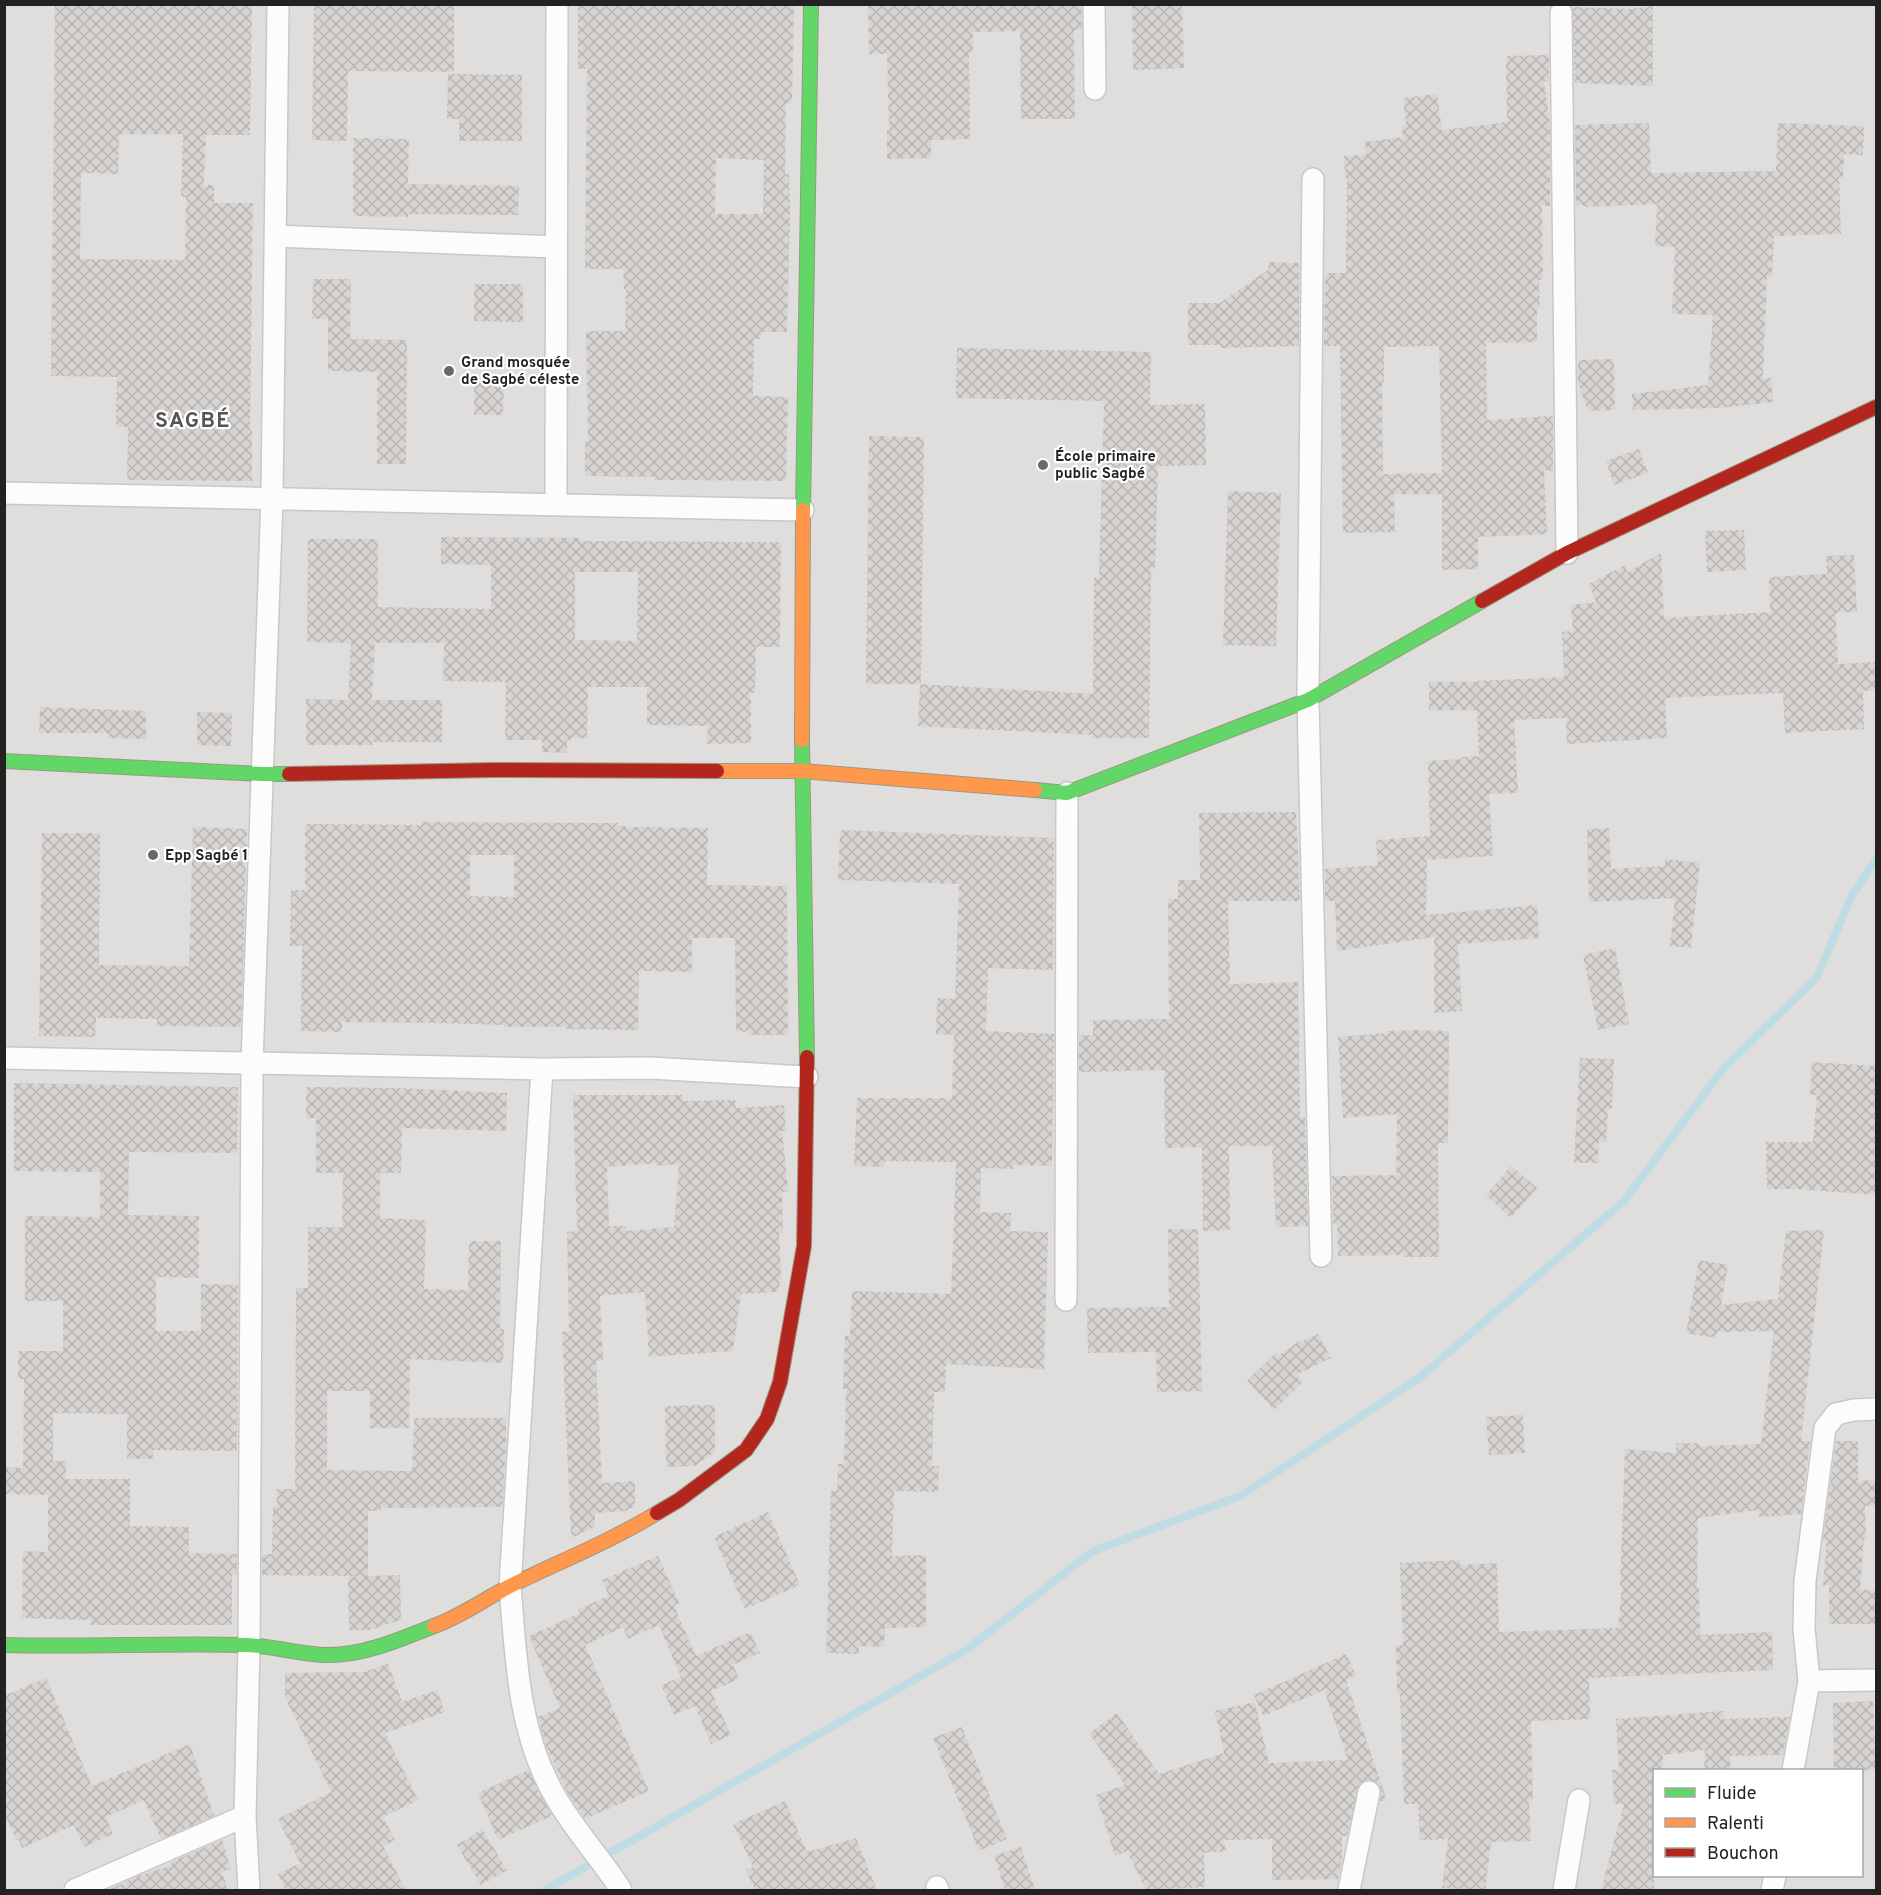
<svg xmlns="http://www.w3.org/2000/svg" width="1881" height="1895" font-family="Overpass,sans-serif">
  <defs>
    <pattern id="building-cross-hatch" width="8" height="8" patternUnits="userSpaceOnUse" patternTransform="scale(1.5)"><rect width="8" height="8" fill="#d7d4d2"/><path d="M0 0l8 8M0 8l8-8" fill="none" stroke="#b8b6b4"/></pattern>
  </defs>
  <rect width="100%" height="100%" fill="#f0eeeb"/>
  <path fill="#dfdedc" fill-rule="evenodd" d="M 5,5 L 1876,5 L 1876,1890 L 5,1890 ZM 1654,1770 L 1862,1770 L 1862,1876 L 1654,1876 Z"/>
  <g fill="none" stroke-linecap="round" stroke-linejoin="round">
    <path stroke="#bfdbe3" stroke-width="8" d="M 545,1890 L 966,1650 L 1093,1551 L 1240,1496 L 1419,1378 L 1624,1201 L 1723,1069 L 1817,977 L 1852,895 L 1876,859"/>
  </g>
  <path fill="url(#building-cross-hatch)" fill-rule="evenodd" d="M 55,4 L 252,4 L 250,135 L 206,135 L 204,185 L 214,185 L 214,203 L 253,203 L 250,431 L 252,431 L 252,481 L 127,480 L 128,427 L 116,427 L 117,377 L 51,376 ZM 119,134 L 183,134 L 181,197 L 186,197 L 185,260 L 80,259 L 81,173 L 118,174 Z
    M 314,4 L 454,4 L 454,72 L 348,71 L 347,141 L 312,140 Z
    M 578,4 L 794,4 L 792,103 L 786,103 L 785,174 L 789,174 L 790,214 L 787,332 L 761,332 L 760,339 L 754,339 L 753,396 L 788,397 L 786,481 L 654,480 L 654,477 L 585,476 L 585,442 L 588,442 L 586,331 L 625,331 L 626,289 L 624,289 L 623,269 L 585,269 L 587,69 L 578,69 ZM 716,158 L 764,160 L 763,214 L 715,214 Z
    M 868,4 L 1081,4 L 1082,30 L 1074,30 L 1075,119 L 1021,119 L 1020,31 L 973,32 L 973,52 L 969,52 L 970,139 L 931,140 L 931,158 L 887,159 L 887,131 L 889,131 L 887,54 L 869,54 Z
    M 1132,4 L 1182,4 L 1184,68 L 1133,70 Z
    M 1653,6 L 1653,86 L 1575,83 L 1572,7 L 1629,9 Z
    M 1549,55 L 1549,82 L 1544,81 L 1550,125 L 1550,206 L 1542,206 L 1543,280 L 1539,280 L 1540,308 L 1537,308 L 1537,342 L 1486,343 L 1487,420 L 1553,416 L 1553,471 L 1544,470 L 1547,534 L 1478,537 L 1478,569 L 1442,570 L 1442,494 L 1394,494 L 1395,532 L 1343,533 L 1340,346 L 1324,346 L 1325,273 L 1346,273 L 1347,178 L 1345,178 L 1344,156 L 1366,155 L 1365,142 L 1403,137 L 1402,125 L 1406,125 L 1403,98 L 1437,94 L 1442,130 L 1507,122 L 1506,56 ZM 1439,346 L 1442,473 L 1383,474 L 1382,382 L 1384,382 L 1384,347 Z
    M 448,74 L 522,75 L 522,141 L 459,141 L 459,119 L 447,119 Z
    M 1649,123 L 1651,173 L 1776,171 L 1778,123 L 1864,126 L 1863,155 L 1844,154 L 1843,177 L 1839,177 L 1841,234 L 1774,236 L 1772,276 L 1767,276 L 1763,379 L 1771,378 L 1773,402 L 1720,408 L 1633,410 L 1632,394 L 1708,385 L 1713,315 L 1672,314 L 1675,247 L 1655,246 L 1657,204 L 1585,207 L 1584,205 L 1576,205 L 1575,125 Z
    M 353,138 L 409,139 L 408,184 L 519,186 L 518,215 L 408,214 L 408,217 L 353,216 Z
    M 1269,262 L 1299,263 L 1299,346 L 1221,348 L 1221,345 L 1188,345 L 1188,303 L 1220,303 L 1268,270 Z
    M 313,279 L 351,279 L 350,339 L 407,340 L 406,464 L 377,464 L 377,372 L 328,371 L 328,319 L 312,319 Z
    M 474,284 L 523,284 L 523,322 L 474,321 Z
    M 957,348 L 1151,352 L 1150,405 L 1205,404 L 1206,465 L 1158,466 L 1155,569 L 1151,569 L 1149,738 L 1093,738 L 1093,735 L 918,726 L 920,684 L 1093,694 L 1094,577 L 1099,577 L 1104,401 L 956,398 Z
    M 1614,359 L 1615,410 L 1588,411 L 1578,383 L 1578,360 Z
    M 474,383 L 504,383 L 503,415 L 474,415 Z
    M 869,436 L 924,437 L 921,684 L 866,684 Z
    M 1639,449 L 1648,473 L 1614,485 L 1606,461 Z
    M 1228,491 L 1281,493 L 1276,646 L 1223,645 Z
    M 1744,530 L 1746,570 L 1707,572 L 1705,531 Z
    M 441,537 L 580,538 L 580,541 L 781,542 L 780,647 L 756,647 L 755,693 L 751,693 L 751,743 L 707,744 L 708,726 L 647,725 L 647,687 L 588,687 L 587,738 L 571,738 L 571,740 L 567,740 L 567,753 L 542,752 L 542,740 L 505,740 L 506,682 L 443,681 L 444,643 L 375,643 L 372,700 L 442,700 L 442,742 L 372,742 L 372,745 L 306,745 L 306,699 L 348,700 L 351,643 L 307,642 L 308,539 L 378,539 L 378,607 L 491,609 L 491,565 L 441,564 ZM 575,572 L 638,572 L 637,641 L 575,640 Z
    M 1661,553 L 1664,618 L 1770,612 L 1769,577 L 1827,574 L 1826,556 L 1854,555 L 1857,612 L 1836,613 L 1838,664 L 1875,662 L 1876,690 L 1863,691 L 1864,729 L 1785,733 L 1783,695 L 1780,693 L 1665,698 L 1667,738 L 1567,744 L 1566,718 L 1514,720 L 1518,793 L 1489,794 L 1493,856 L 1427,860 L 1426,915 L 1537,905 L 1539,938 L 1458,944 L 1462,1011 L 1434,1013 L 1434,937 L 1337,951 L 1335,901 L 1325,901 L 1325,869 L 1378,865 L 1376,840 L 1430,836 L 1428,761 L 1462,759 L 1462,757 L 1479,756 L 1477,710 L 1429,710 L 1429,682 L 1476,682 L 1476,681 L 1564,677 L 1562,632 L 1573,631 L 1571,605 L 1596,602 L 1589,584 L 1625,565 L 1627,572 Z
    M 40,707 L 146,711 L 146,739 L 108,738 L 108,733 L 39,733 Z
    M 197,712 L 232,713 L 231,746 L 197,745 Z
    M 1296,812 L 1300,901 L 1228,901 L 1230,984 L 1298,982 L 1300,1117 L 1305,1117 L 1308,1226 L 1276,1227 L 1272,1146 L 1229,1146 L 1230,1230 L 1203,1231 L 1202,1147 L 1165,1148 L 1164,1070 L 1079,1072 L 1079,1035 L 1093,1035 L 1093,1020 L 1169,1019 L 1168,899 L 1178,899 L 1178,880 L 1200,880 L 1199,813 Z
    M 422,822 L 618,823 L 618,826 L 635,827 L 708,828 L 707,885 L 787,886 L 788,1035 L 748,1035 L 748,1032 L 736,1031 L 735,938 L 692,938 L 692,972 L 639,971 L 638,1030 L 566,1029 L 566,1027 L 504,1027 L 504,1025 L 440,1023 L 342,1022 L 342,1032 L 301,1031 L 302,946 L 290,946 L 291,890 L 305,890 L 305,824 L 422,825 ZM 470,855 L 514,855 L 514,897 L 470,896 Z
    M 193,827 L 247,829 L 241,1027 L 157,1026 L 157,1019 L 96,1018 L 95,1037 L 39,1036 L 42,833 L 100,833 L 99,965 L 189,966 Z
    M 1609,828 L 1611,869 L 1665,866 L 1665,859 L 1700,863 L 1691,948 L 1670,946 L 1675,898 L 1589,902 L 1587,829 Z
    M 840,830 L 1054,838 L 1053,970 L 988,968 L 986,1031 L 1054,1034 L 1052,1166 L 1014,1165 L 1014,1169 L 981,1168 L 980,1212 L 1011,1213 L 1010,1231 L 1048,1232 L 1044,1369 L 946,1364 L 945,1392 L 934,1392 L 932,1466 L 939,1466 L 938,1492 L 894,1491 L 892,1556 L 926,1555 L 926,1627 L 885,1628 L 884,1647 L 859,1646 L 859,1654 L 826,1653 L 831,1491 L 837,1491 L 838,1464 L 844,1464 L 846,1389 L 843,1389 L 845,1335 L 850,1336 L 852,1291 L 951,1294 L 956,1162 L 885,1161 L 884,1167 L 854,1166 L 857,1098 L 952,1098 L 954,1035 L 936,1034 L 937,998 L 955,999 L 959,884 L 838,880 Z
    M 1615,948 L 1629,1024 L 1598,1030 L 1583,955 Z
    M 1414,1030 L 1449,1031 L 1448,1143 L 1438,1143 L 1439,1257 L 1403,1257 L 1403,1255 L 1338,1256 L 1337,1224 L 1333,1224 L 1332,1176 L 1396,1175 L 1397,1114 L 1343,1118 L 1338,1037 L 1386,1033 L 1386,1031 Z
    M 1580,1058 L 1614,1059 L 1612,1109 L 1608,1109 L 1606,1142 L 1599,1141 L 1598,1163 L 1574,1163 Z
    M 1812,1062 L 1876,1066 L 1876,1195 L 1797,1189 L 1767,1189 L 1766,1142 L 1813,1142 L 1817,1095 L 1810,1095 Z
    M 14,1083 L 238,1087 L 237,1153 L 129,1152 L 128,1215 L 199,1216 L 199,1278 L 156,1277 L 156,1331 L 201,1331 L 201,1284 L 238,1285 L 237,1451 L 153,1450 L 153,1459 L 127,1459 L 127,1414 L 53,1413 L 53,1461 L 66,1461 L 66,1479 L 130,1479 L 130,1526 L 189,1527 L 189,1553 L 237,1554 L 237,1575 L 232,1575 L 232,1625 L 90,1625 L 90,1620 L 22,1618 L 23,1551 L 48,1552 L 48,1495 L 4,1494 L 4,1467 L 23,1468 L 24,1379 L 18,1379 L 18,1351 L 63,1351 L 63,1301 L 25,1301 L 25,1216 L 100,1217 L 100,1172 L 14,1171 Z
    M 306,1087 L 397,1088 L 507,1093 L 506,1131 L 402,1128 L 401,1173 L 380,1173 L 380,1218 L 426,1220 L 424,1289 L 468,1290 L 469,1241 L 501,1241 L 500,1329 L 504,1329 L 503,1363 L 410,1359 L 409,1428 L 370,1428 L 370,1391 L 327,1391 L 327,1470 L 412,1471 L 414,1418 L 506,1418 L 506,1448 L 502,1507 L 381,1508 L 381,1511 L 368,1511 L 368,1576 L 400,1575 L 401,1620 L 370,1630 L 349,1630 L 348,1577 L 361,1576 L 262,1575 L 262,1554 L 272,1554 L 273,1506 L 277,1506 L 276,1489 L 295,1489 L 296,1288 L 308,1288 L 308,1227 L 342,1227 L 343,1173 L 316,1173 L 316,1118 L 306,1118 Z
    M 573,1095 L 683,1095 L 683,1101 L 735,1100 L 736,1108 L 784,1105 L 786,1131 L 782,1131 L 788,1190 L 788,1192 L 782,1192 L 783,1233 L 779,1233 L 781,1275 L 778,1292 L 741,1294 L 733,1351 L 649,1357 L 645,1292 L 600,1296 L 603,1360 L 596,1361 L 602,1483 L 635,1481 L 635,1506 L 626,1511 L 595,1513 L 595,1527 L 571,1538 L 562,1332 L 569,1331 L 567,1232 L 577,1231 ZM 656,1163 L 656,1166 L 679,1164 L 674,1227 L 626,1231 L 626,1226 L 609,1226 L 607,1167 Z
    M 1511,1166 L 1537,1188 L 1511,1218 L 1486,1195 Z
    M 1168,1229 L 1198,1229 L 1202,1391 L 1157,1392 L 1156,1352 L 1088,1353 L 1087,1308 L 1169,1307 Z
    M 1824,1230 L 1801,1441 L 1810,1441 L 1801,1514 L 1759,1517 L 1758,1510 L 1698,1518 L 1697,1589 L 1699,1589 L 1700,1635 L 1772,1632 L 1773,1670 L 1589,1678 L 1590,1719 L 1531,1721 L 1533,1801 L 1529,1801 L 1531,1841 L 1491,1842 L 1485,1890 L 1442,1888 L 1448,1839 L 1420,1840 L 1418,1804 L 1404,1804 L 1400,1694 L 1397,1694 L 1396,1645 L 1403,1645 L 1400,1563 L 1460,1560 L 1460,1565 L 1497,1563 L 1499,1632 L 1618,1628 L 1622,1586 L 1620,1586 L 1625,1449 L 1676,1453 L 1676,1443 L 1699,1443 L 1699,1446 L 1761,1444 L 1774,1331 L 1717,1332 L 1716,1338 L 1686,1333 L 1699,1260 L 1728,1265 L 1721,1305 L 1778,1299 L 1786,1231 Z
    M 1318,1334 L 1331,1358 L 1296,1375 L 1303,1382 L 1274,1410 L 1247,1381 L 1276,1353 L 1278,1356 L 1299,1341 L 1301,1342 Z
    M 715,1405 L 715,1452 L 695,1466 L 666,1467 L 665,1406 Z
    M 1523,1415 L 1525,1453 L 1489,1455 L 1486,1417 Z
    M 1836,1441 L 1858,1441 L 1858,1481 L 1876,1480 L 1876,1506 L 1865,1506 L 1866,1539 L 1864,1539 L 1860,1590 L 1876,1590 L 1876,1624 L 1829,1624 L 1829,1585 L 1823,1585 L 1827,1539 L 1823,1539 Z
    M 768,1512 L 800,1585 L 745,1609 L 714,1537 Z
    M 658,1556 L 679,1603 L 674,1606 L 696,1656 L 750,1632 L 760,1653 L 733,1665 L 739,1679 L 711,1691 L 731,1735 L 711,1744 L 695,1706 L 674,1715 L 661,1685 L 681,1677 L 659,1625 L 628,1639 L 623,1627 L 585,1645 L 649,1791 L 585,1819 L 566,1790 L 545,1743 L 538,1717 L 560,1708 L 529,1636 L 580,1613 L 578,1609 L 609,1596 L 602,1580 Z
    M 1346,1654 L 1356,1675 L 1346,1680 L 1387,1801 L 1380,1801 L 1381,1789 L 1377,1782 L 1366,1780 L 1359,1784 L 1347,1836 L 1342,1836 L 1342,1858 L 1338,1879 L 1272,1880 L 1272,1839 L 1224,1840 L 1226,1851 L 1204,1853 L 1205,1887 L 1146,1890 L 1127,1851 L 1115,1856 L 1096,1795 L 1125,1785 L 1089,1733 L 1117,1713 L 1159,1774 L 1224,1753 L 1215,1711 L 1255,1702 L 1269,1763 L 1348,1760 L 1324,1690 L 1263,1716 L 1254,1695 Z
    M 388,1663 L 402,1702 L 437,1690 L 445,1712 L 385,1733 L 418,1800 L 383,1817 L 395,1840 L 383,1846 L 406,1890 L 286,1890 L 278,1874 L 300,1863 L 278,1819 L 331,1792 L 285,1697 L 285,1673 L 365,1672 Z
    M 46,1678 L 92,1786 L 190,1744 L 214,1816 L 161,1839 L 144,1800 L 106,1817 L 113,1834 L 84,1847 L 74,1825 L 22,1848 L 18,1839 L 16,1840 L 4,1813 L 4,1696 Z
    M 1873,1701 L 1876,1770 L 1834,1770 L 1833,1703 Z
    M 1723,1711 L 1724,1719 L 1790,1717 L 1783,1755 L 1730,1756 L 1730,1770 L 1704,1770 L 1705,1750 L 1663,1755 L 1663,1770 L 1654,1770 L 1654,1890 L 1601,1890 L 1624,1804 L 1614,1804 L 1612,1770 L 1619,1769 L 1616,1719 Z
    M 962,1727 L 1007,1839 L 979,1851 L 933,1738 Z
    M 529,1770 L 552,1816 L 498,1840 L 478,1793 Z
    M 785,1801 L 807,1852 L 856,1838 L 877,1890 L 755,1890 L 746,1870 L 753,1867 L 733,1824 Z
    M 482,1829 L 507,1870 L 481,1885 L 457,1845 Z
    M 222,1840 L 231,1869 L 222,1872 L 228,1890 L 108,1890 L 139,1876 L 172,1865 L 171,1862 Z
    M 1021,1847 L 1035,1890 L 1005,1890 L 994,1856 Z"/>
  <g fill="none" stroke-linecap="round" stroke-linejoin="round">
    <g stroke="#c9c8c7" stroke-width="24">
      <path id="street" d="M 1094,4 L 1095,89
        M 1561,13 L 1567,553
        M 1313,179 L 1308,700 L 1321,1256
        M 275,236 L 556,247
        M 4,493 L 803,510
        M 556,504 L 557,4
        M 4,1058 L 542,1069 L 650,1068 L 807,1077
        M 542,1069 L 510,1586 C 516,1658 518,1733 555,1796 C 574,1830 601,1858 621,1890
        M 1066,1300 L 1067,793
        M 1809,1681 L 1876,1680
        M 1793,1770 L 1809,1681 L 1804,1629 L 1805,1581 L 1825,1428 L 1836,1414 L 1854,1410 L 1876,1409
        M 937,1887 L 938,1890
        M 75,1890 L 245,1816
        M 249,1890 L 245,1816 L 249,1645 L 252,1064 L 272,498 L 278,4
        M 1349,1890 L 1369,1792
        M 1564,1890 L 1579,1800
        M 1772,1890 L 1775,1876"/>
    </g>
    <g stroke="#999a82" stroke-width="16">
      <path id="fast" d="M 803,510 L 811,4
        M 802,740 L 807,1057
        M 4,761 L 262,774 L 289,774
        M 1035,790 L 1067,793 L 1308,700 L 1482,601
        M 4,1645 C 85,1647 166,1643 247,1645 C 274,1646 301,1655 329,1655 C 365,1655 401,1639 434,1626"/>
    </g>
    <g stroke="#999a82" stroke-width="16">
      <path id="slow" d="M 802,740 L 803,510
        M 717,771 L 802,771 L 1035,790
        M 434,1626 C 462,1616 486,1598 512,1585 C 561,1561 611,1541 657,1513"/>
    </g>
    <g stroke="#999a82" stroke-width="16">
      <path id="jam" d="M 1482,601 L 1567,553 L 1876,407
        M 289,774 L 493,770 L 717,771
        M 657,1513 L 679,1500 L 746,1450 L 767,1419 L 780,1382 L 804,1246 L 807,1057"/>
    </g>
    <use href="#street" stroke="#fdfcfc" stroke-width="21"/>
    <use href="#fast" stroke="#63d668" stroke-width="14"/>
    <use href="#slow" stroke="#ff974d" stroke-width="14"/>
    <use href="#jam" stroke="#b3261e" stroke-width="14"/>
  </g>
  <g fill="#6a6968" stroke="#fff" stroke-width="2">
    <circle cx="449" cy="371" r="6"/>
    <circle cx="1043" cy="465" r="6"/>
    <circle cx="153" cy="855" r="6"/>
  </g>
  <g text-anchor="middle" stroke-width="4.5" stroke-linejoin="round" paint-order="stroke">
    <g font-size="15" font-weight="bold" fill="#222" stroke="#fff" text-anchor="start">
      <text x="461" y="367">Grand mosquée<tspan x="461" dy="17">de Sagbé céleste</tspan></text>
      <text x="1055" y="461">École primaire<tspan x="1055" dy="17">public Sagbé</tspan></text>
      <text x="165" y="860">Epp Sagbé 1</text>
    </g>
    <g font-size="21" font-weight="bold" letter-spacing="1.5" fill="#555" stroke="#fff">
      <text x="193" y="427">SAGBÉ</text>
    </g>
  </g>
  <rect width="1881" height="1895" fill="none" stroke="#222222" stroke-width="12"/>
  <rect x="1653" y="1769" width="210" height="108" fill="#ffffff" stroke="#a7a7a7" stroke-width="1.5"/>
  <rect x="1665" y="1788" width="30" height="9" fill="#63d668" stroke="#a7a7a7" stroke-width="1.5"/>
  <text x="1707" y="1799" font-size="18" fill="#222222">Fluide</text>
  <rect x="1665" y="1818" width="30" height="9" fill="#ff974d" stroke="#a7a7a7" stroke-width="1.5"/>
  <text x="1707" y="1829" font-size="18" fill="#222222">Ralenti</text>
  <rect x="1665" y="1848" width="30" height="9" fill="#b3261e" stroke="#a7a7a7" stroke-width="1.5"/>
  <text x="1707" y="1859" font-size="18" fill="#222222">Bouchon</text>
</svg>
